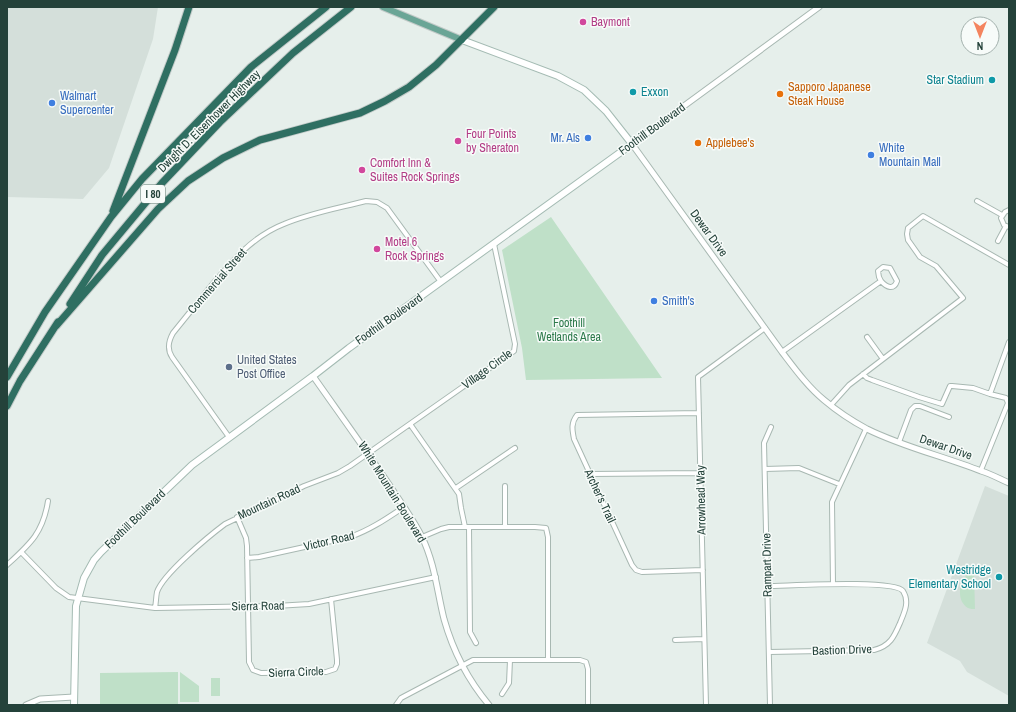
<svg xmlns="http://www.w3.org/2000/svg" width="1016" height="712" font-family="'Archivo Narrow',sans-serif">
  <rect width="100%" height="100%" fill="#e6efeb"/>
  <path fill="#d4dfda" d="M 7,7 L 158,7 L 153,39 L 109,168 L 83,199 L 7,197 Z
    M 985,486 L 1009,496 L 1009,696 L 967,672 L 960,661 L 927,643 Z"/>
  <path fill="#bfe0c8" d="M 551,217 L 662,378 L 526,380 L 522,348 L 502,250 Z
    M 971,572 L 974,572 L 975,609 C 973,609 970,609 968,608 C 955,601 959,577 971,572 Z
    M 178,672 L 178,705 L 100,705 L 100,673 Z
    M 180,672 L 199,686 L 199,702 L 180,702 Z
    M 211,678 L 220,678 L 220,696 L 211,696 Z"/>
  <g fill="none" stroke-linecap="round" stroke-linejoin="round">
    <g stroke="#a8b8b2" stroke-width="6">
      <path id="minor" d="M 977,201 L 1002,215
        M 1009,210 L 1005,212 L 1001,218 L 1004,225 L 1009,227
        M 998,241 L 1006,226
        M 867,337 L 883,359
        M 782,352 L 881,281 C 887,288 894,290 897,281 L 890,268 L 883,267 L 878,271 L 879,277 L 881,281
        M 863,374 L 867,378 L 872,380 L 919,397 L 942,404 L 950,386 L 952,386 L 973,388 L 990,394
        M 831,405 L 849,385 L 963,298 L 936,266 L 920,257 L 908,240 L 907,234 L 908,228 L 923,216 L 1009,265
        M 699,413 L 577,415 C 571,423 572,429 574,439 L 632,565 L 636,570 L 642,572 L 703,570
        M 410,424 L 459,494 L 461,508 L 465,527
        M 229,437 L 172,357 C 167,349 168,342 173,333 C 186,317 198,302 211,286 C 232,261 253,236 284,224 C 310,213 339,208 366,201 L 377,202 L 387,208 L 441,282
        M 899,442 L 911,410 L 915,406 L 920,406 L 949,417
        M 765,469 L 799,468 L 839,484
        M 981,470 L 1008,403 L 1006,398 L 990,394 L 1009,342
        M 590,474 L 701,473
        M 505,486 L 505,526
        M 456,488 L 515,448
        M 237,517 L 246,538 L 247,546 L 249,662 L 253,670 L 261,673 L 326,672 L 335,669 L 337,664 L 337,660 L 331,599
        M 469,527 L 470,632 L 476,643
        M 422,537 L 441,529 L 449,527 L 535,527 L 546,528 L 548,537 L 548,659
        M 21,552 L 56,588 L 69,597 L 155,608 L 276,606 L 309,604 L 436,577
        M 247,558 L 259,557 L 350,537 C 370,530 386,519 404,507
        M 7,565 C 30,544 43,533 48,501
        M 833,584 L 832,502 L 866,429
        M 767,586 C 787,586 894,579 903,591 C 910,602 904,613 900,623 C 894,637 890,646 874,650 L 769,652
        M 155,608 C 156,603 156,597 157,592 C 163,574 209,536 225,524 L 304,486 L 338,473 L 350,466 L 514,351 L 515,344 L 494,244
        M 675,640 L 704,639
        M 502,694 L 509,683 L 510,660
        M 396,705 L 401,698 L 473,660 L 580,660 L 586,662 L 588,669 L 588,705
        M 706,705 L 698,377 L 765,328
        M 770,705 L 764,443 L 771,427"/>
    </g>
    <g stroke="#a8b8b2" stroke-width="7">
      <path id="tertiary" d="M 819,7 L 632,144 L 782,352 C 795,369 808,387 824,400 C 837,411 852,421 867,429 C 903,447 943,456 981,471 C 991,474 1000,479 1009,483
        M 313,376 C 339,413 365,449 390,486 C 401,503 413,519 422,537 C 435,564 437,591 444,619 C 453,651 468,680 489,705
        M 26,705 L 40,699 L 74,697"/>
    </g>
    <g stroke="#a4bbb3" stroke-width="8">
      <path id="secondary" d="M 74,705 L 76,606 L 84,578 L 94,560 L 101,552 L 192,465 L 313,376 L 349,348 L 632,144 L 606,111 L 584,90 L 558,76 L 462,40"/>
    </g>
    <g stroke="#c2cac8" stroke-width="8">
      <path id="primary" d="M 383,7 L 462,40"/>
    </g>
    <g stroke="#c2cac8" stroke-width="9">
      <path id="motorway" d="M 113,211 L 175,50 L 189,7
        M 70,304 L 102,255 L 162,183 L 220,122 L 293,53 L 351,7
        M 56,326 L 158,209 L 188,181 L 223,158 L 260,140 L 360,113 L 385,101 L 409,87 L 436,65 L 494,7
        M 7,377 L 45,312 L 111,217 L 142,179 L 251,67 L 326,7
        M 7,406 L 20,381 L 58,322"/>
    </g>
    <use href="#minor" stroke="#fff" stroke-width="4"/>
    <use href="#tertiary" stroke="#fff" stroke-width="5"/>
    <use href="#secondary" stroke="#fff" stroke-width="6"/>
    <use href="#primary" stroke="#6aa596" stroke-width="6"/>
    <use href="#motorway" stroke="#2f6f62" stroke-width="7"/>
  </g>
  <g fill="#d1479c" stroke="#f7fbf9" stroke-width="1.5">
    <circle cx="583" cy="22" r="4"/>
    <circle cx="458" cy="141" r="4"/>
    <circle cx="362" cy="170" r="4"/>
    <circle cx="377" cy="249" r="4"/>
  </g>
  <g fill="#0f9aa8" stroke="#f7fbf9" stroke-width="1.5">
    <circle cx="992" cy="80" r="4"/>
    <circle cx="633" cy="92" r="4"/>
    <circle cx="999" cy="577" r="4"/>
  </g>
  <g fill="#e8710a" stroke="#f7fbf9" stroke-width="1.5">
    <circle cx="780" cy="94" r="4"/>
    <circle cx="698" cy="143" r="4"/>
  </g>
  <g fill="#3f7fe0" stroke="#f7fbf9" stroke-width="1.5">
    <circle cx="52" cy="103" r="4"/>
    <circle cx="588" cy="138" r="4"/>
    <circle cx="871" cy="155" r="4"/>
    <circle cx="654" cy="301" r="4"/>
  </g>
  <circle fill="#5c6f8a" stroke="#f7fbf9" stroke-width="1.5" cx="229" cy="367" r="4"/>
  <g text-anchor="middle" stroke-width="3" stroke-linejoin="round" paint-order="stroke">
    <rect fill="#f7fbf9" stroke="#637a73" stroke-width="1" x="141" y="185" width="24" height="18" rx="3"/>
    <g font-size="11" font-weight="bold" fill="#24423a">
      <text x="153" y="198">I 80</text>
    </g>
    <g font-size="12" fill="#b23c85" stroke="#f7fbf9" text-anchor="start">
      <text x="591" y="26">Baymont</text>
      <text x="466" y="138">Four Points<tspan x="466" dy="14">by Sheraton</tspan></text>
      <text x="370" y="167">Comfort Inn &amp;<tspan x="370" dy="14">Suites Rock Springs</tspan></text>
      <text x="385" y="246">Motel 6<tspan x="385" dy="14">Rock Springs</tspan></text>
    </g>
    <g font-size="12" fill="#0d838f" stroke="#f7fbf9" text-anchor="end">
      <text x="984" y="84">Star Stadium</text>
      <text x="641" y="96" text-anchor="start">Exxon</text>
      <text x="991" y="574">Westridge<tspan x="991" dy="14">Elementary School</tspan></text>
    </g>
    <g font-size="12" fill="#c56008" stroke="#f7fbf9" text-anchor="start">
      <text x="788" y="91">Sapporo Japanese<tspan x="788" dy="14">Steak House</tspan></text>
      <text x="706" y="147">Applebee's</text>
    </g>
    <g font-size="12" fill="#366cbe" stroke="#f7fbf9" text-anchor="start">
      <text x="60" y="100">Walmart<tspan x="60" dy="14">Supercenter</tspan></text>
      <text x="580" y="142" text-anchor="end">Mr. Als</text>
      <text x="879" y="152">White<tspan x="879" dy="14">Mountain Mall</tspan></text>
      <text x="662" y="305">Smith's</text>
    </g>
    <g font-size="12" fill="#24423a" stroke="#f7fbf9">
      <text transform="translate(209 121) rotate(-45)" y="4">Dwight D. Eisenhower Highway</text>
      <text transform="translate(652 129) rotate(-36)" y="4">Foothill Boulevard</text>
      <text transform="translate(709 233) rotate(54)" y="4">Dewar Drive</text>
      <text transform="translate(217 281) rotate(-49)" y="4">Commercial Street</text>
      <text transform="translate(389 319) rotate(-35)" y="4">Foothill Boulevard</text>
      <text transform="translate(487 369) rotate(-36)" y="4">Village Circle</text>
      <text transform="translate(946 447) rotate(19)" y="4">Dewar Drive</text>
      <text transform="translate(392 492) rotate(58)" y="4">White Mountain Boulevard</text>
      <text transform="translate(600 496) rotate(65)" y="4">Archer's Trail</text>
      <text transform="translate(701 500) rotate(-91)" y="4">Arrowhead Way</text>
      <text transform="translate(269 502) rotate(-25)" y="4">Mountain Road</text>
      <text transform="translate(135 519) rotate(-44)" y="4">Foothill Boulevard</text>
      <text transform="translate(329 541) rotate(-13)" y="4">Victor Road</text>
      <text transform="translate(767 565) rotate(-91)" y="4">Rampart Drive</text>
      <text transform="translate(258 606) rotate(-1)" y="4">Sierra Road</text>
      <text transform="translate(842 650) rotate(-2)" y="4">Bastion Drive</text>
      <text transform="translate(296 672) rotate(-2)" y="4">Sierra Circle</text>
    </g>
    <g font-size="12" fill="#2d7a4b" stroke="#f7fbf9">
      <text x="569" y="327">Foothill<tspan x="569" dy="14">Wetlands Area</tspan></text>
    </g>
    <g font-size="12" fill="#4e5e75" stroke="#f7fbf9" text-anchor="start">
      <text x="237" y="364">United States<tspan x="237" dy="14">Post Office</tspan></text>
    </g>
  </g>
  <rect width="1016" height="712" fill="none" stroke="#24423a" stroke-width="16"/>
  <g transform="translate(980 36) rotate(180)"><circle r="19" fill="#f7fbf9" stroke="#a3b1ad"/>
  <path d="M0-3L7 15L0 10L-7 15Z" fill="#f4845f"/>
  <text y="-6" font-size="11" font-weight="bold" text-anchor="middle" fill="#24423a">N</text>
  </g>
</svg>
